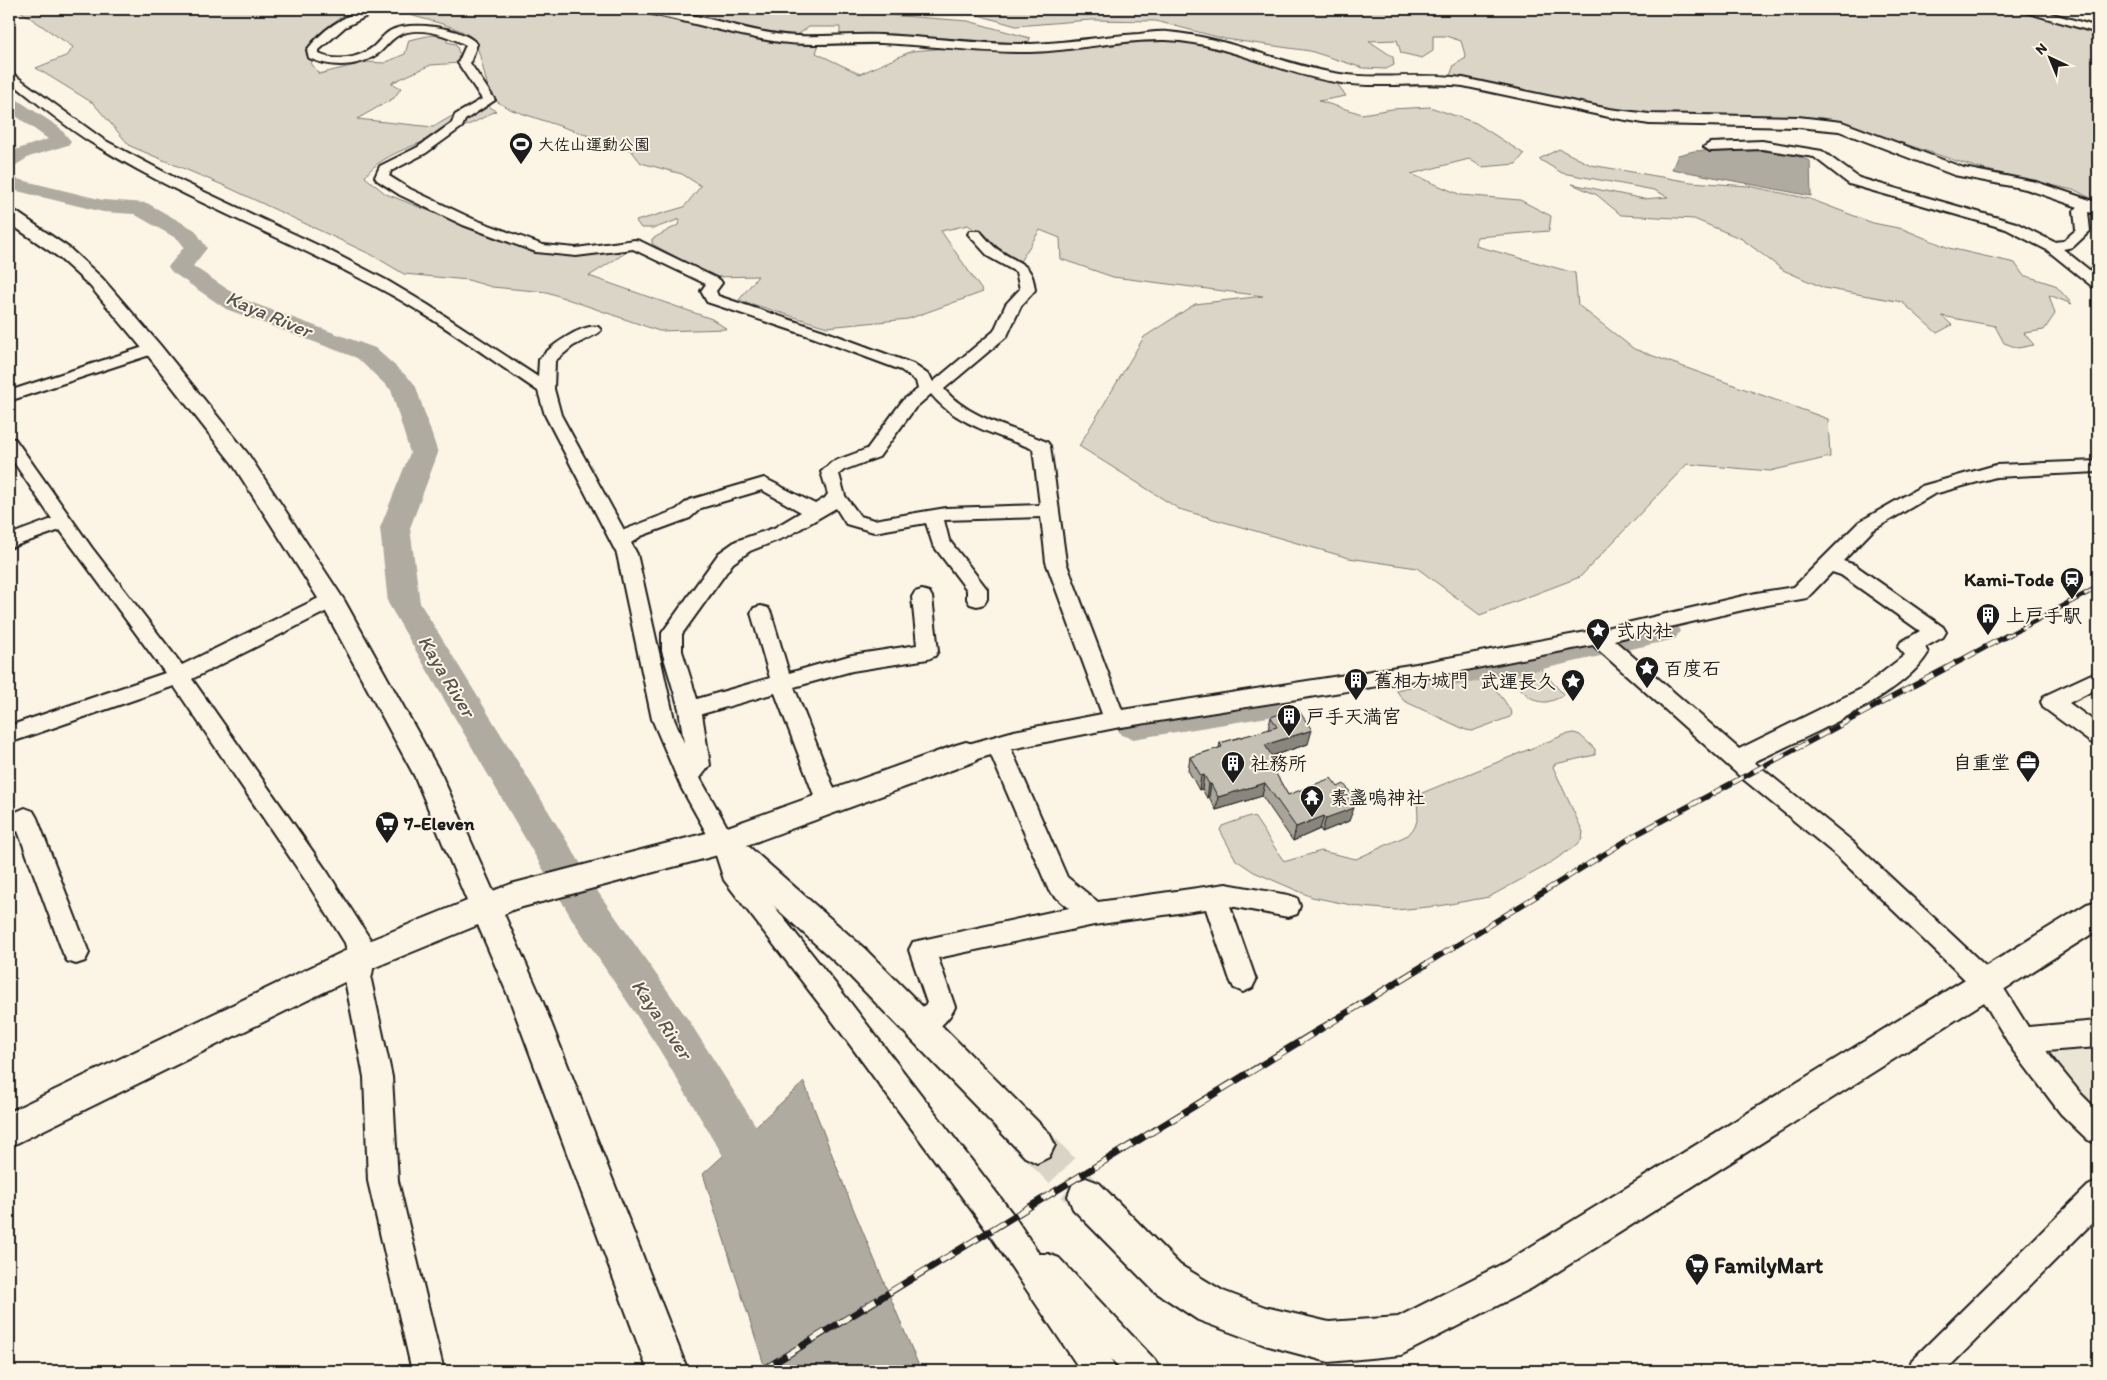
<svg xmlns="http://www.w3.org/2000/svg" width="2107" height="1380" font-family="Itim,'Klee One',sans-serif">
  <rect width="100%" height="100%" fill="#fcf5e5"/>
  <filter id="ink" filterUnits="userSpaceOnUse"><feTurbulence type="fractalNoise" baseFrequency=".02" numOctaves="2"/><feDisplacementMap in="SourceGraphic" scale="10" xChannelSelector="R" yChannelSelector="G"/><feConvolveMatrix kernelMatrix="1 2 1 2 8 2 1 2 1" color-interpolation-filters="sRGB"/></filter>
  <g filter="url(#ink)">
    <path fill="#ebe5d6" d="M 2098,1040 L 2098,1119 L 2073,1094 L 2036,1046 Z"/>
    <path fill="#dbd5c8" stroke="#7c7872" d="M 17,9 L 381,9 L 357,15 L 338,26 L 311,63 L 319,74 L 367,62 L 384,63 L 405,54 L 409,40 L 432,35 L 446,37 L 447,42 L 456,44 L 459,53 L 473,60 L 474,62 L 431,65 L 391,83 L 401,88 L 394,98 L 357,119 L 433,127 L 480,100 L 496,111 C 487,115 478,121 468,125 C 441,138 380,151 365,177 L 386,194 L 534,252 L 568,255 L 609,250 L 630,250 L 589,276 L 712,319 L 727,329 L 659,331 L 547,292 L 492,287 L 468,280 L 404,274 L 372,255 L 225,186 L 130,146 L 93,103 L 36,68 L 68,55 L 73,47 Z
      M 409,9 L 626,9 L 778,43 L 819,44 L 816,53 L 860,74 L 912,51 L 946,48 L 1008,51 L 1136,40 L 1185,41 L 1336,82 L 1346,96 L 1319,101 L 1362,114 L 1392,109 L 1430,107 L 1476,123 L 1524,154 L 1516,164 L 1482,167 L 1469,159 L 1411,174 L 1461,195 L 1520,200 L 1551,216 L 1549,231 L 1477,237 L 1476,246 L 1575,273 L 1578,305 L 1634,349 L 1828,419 L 1830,457 L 1770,471 L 1687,464 L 1580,577 L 1480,615 L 1417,568 L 1349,558 L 1179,509 L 1079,446 L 1144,337 L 1195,304 L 1263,296 L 1113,277 L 1061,259 L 1060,238 L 1040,230 L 1019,263 L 968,225 L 941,231 L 983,292 L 908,319 L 827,327 L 739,300 L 758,276 L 713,277 L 652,244 L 652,239 L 678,225 L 680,219 L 655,228 L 641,228 L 636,221 L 684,207 L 701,186 L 682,174 L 641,163 L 631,150 L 512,110 C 507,107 500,104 495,100 C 483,87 482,44 470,36 C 452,24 428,21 407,14 Z
      M 670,9 L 861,9 L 862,13 L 968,21 L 1030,38 L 1028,45 L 1001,46 L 913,37 L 840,37 L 840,27 L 809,27 L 797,35 L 769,32 Z
      M 904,9 L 2027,9 L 2098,32 L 2098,202 L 2077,191 L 1978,168 L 1835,121 L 1648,116 L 1450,76 L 1454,65 L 1466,58 L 1461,41 L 1446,36 L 1433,36 L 1433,51 L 1422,58 L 1401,53 L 1397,40 L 1369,41 L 1393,57 L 1394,65 L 1386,69 L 1363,68 L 1310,51 L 1225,39 L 1156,21 L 1090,20 L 1016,26 L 961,10 Z
      M 1559,149 L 1591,165 L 1691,182 L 1749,186 L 1810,199 L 1873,223 L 1903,229 L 1949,248 L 2015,263 L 2023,275 L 2055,285 L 2072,304 L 2049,295 L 2055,314 L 2044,330 L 2024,333 L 2034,345 L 2018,348 L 2004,343 L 1995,326 L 1942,316 L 1952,325 L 1937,333 L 1902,302 L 1824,288 L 1783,270 L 1742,239 L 1694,219 L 1621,215 L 1597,195 L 1572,184 L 1644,199 L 1668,197 L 1654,190 L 1562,173 L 1539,159 Z
      M 1592,649 L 1596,654 L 1541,667 L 1538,662 Z
      M 1532,663 L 1539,667 L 1563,694 L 1562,696 C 1557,699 1552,701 1546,702 C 1531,703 1514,686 1512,671 L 1515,668 Z
      M 1471,674 C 1488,677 1505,699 1512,714 L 1510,717 L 1472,731 L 1466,730 L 1404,701 L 1396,690 Z
      M 1574,733 L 1580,735 L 1595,749 L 1595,755 L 1555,764 L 1553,767 L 1583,832 L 1582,839 L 1577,845 L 1544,867 L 1489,897 L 1439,906 L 1396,910 L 1361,907 L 1312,897 L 1254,872 L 1236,860 L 1220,830 L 1222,826 L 1250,816 L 1255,818 L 1283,860 L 1287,861 L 1321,851 L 1356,859 L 1408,835 L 1415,827 L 1418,817 L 1417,800 L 1422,793 L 1564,735 Z"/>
    <path fill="#b0aba1" stroke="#75726c" d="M 1751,148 C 1771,150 1792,153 1810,161 L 1811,196 L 1672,169 L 1678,155 L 1694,151 Z
      M 804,1082 L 848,1196 L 921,1371 L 766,1371 L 703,1174 Z"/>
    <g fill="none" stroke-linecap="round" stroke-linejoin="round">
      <path fill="#b0aba1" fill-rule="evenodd" d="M 9,97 L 16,99 L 59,127 L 71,141 L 68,145 L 29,157 L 16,165 L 9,167 L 9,152 L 48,139 L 9,111 Z
        M 9,177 L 103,200 L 147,203 L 195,230 L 207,248 L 193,266 L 242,299 L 375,348 L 412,381 L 416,387 L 438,453 L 410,528 L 420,603 L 600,895 L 689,1021 L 756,1126 L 778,1183 L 771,1199 L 755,1206 L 739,1199 L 722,1154 L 659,1049 L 572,919 L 388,603 L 380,528 L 410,453 L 391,390 L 357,358 L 226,309 L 172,272 L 168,267 L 184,247 L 179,240 L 134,214 L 103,212 L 9,189 Z
        M 1664,619 L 1675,623 L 1680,631 L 1675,639 L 1534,671 L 1447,687 L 1435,684 L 1430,675 L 1435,666 L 1447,663 L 1534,647 Z
        M 1274,690 L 1286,694 L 1291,703 L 1286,712 L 1274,716 L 1133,739 L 1121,735 L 1116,726 L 1121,717 L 1133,713 Z"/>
      <path stroke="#dad4c7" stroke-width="36" stroke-dasharray="36 18" stroke-linecap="butt" d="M 1037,1145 L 1086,1196"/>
      <g stroke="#1c1c1c" stroke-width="4">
        <path id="minor" d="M 366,9 L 381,9 L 345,27 L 319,50 L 319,54 C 336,62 358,59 373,47 C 379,42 383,35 390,31 C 409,20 463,27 477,44 L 470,63 L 495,100 L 465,120 L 462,127 L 426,153 L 391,171 L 389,176 L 410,189 L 473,219 L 543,245 L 576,248 L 635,240 L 640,241 L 720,280 L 722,283 L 716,291 L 718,296 L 824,331 L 913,364 L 930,376 L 933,382 L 994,331 L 1006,304 L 1020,289 L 1016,272 L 989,257 L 968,234 L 970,231 L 980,231 C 986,238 992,246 1000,251 C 1020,265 1032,262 1035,290 L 1021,306 L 1007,336 L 944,389 C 968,418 1013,428 1047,442 L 1050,446 L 1066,562 L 1122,710 L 1416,664 L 1597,630 L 1756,593 L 1794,587 L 1859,522 L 1922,486 L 1996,465 L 2098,461 L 2098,472 L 1996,477 L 1934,494 L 1873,530 L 1843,561 L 1855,565 L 1943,627 L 1946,632 L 1943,637 L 1925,647 L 1928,653 C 1903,697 1800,739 1754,762 L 1853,842 L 1996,976 L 2028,1027 L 2098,1021 L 2098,1047 L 2046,1051 L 2081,1094 L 2098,1111 L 2098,1144 L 2088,1140 L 2061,1114 L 2012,1049 L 1978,992 L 1837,856 L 1743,779 L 1593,645 L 1416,680 L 1115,728 L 1011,749 L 1067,877 L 1098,902 L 1226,884 L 1288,895 L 1297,898 L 1300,906 L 1297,914 L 1288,917 L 1230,906 L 1256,980 L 1252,988 L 1243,992 L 1234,988 L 1230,980 L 1206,909 L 1094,925 L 938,958 L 955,1007 C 949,1021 934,1033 920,1039 L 911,1035 L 907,1026 L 911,1017 L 927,1003 L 909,950 L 913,942 L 1069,908 L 1049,891 L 991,755 L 966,762 L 958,759 L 955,753 L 958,747 L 1014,731 L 1102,714 L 1046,562 L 1041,517 L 944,520 L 949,540 L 987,589 L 987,599 L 984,604 L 977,606 L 970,604 L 967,599 L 967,590 L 933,545 L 926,523 L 874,532 L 846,524 L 836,508 L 788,536 L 750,551 L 733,563 L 682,634 L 682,651 L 697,699 L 770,678 L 751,613 L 754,608 L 761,606 L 768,608 L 771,613 L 789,673 L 852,655 L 917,645 L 912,597 L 915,592 L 922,590 L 929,592 L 932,597 L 938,651 L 935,656 L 928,659 L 852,671 L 794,687 L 840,804 L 836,811 L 828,813 L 820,811 L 775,693 L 702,714 L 710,765 L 700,778 L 735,841 L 744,868 L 849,1001 L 1012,1213 L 1039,1254 L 1048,1254 L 1059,1258 L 1155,1360 L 1160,1371 L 1122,1371 L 1111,1359 L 1116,1371 L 1081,1371 L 990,1235 L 831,1019 L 724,880 L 712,843 L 682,789 L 652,719 L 617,554 L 545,415 L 538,391 C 484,355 431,315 373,285 C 283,237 185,200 97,146 C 66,128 38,103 9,81 L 9,73 L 13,74 L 104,140 L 179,180 L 328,250 L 386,280 L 428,305 L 538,377 L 539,360 C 548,347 583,323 598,327 L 601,330 L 598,333 L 573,346 L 555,361 L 554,389 L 561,415 L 624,530 L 676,510 L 689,500 L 764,478 L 815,504 L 825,498 L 828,494 L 821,472 L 832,462 L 867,449 L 903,400 L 918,389 L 916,381 L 901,370 L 812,337 L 707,302 L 701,291 L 706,284 L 633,249 L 576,256 L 536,252 L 463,225 L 400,195 L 377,180 L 375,177 L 380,166 L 418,147 L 452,123 L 455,115 L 482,99 L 458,63 L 466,45 C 448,36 419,25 399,35 C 391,39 386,47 379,53 C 359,68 331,68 309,58 L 307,50 C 322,30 343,16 366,9 ZM 931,394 C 955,424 998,435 1033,449 L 1040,505 L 946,508 L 874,520 L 860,516 L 845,496 L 839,474 L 844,470 L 879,457 L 915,408 ZM 762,490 L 801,512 L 774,528 L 736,541 L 719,553 L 662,633 L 662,651 L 679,709 L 684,743 L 674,719 L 637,554 L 631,543 L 641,536 L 690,518 L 701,508 ZM 1832,572 L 1841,575 L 1920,631 L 1901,642 L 1898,647 L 1905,655 L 1861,689 L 1739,749 L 1614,640 L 1756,607 L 1807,598 Z
          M 2021,9 L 2036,9 L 2098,27 L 2098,33 L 2022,11 Z
          M 1762,141 L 1822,151 L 1859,178 L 2016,223 L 2054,242 L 2063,241 L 2076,230 L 2074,211 L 2082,202 L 2087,201 L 2098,205 L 2098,214 L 2088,212 L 2090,231 L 2073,247 L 2063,249 L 2098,277 L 2098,288 L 2093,287 L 2047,250 L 2006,229 L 1849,184 L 1814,157 L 1762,149 L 1710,151 L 1704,147 L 1710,143 Z
          M 153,344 L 159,346 L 161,349 L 159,352 L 9,401 L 9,391 Z
          M 9,438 L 15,439 L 92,548 L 182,665 L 325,595 L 332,593 L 339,595 L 342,600 L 339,605 L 192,679 L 328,873 L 370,939 L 375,958 L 371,980 L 392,1077 L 398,1181 L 444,1371 L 412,1371 L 368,1181 L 364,1077 L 345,980 L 349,958 L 345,943 L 310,887 L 174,686 L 9,743 L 9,726 L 165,673 L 60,530 L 9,548 L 9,535 L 52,519 L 9,455 Z
          M 2098,671 L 2098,688 L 2069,703 L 2098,724 L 2098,745 L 2090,742 L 2044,708 L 2041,702 L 2044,696 Z
          M 25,808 L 33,811 L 37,818 L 89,953 L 85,961 L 76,964 L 67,961 L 63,953 L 18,831 L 9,835 L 9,815 Z
          M 2098,1181 L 2098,1217 L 1945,1371 L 1907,1371 L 1912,1360 L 2088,1186 Z"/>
      </g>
      <g stroke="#1c1c1c" stroke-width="4">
        <path id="tertiary" d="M 642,9 C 695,9 745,34 798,36 C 825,37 853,34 881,35 C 931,37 981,45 1031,44 C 1067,43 1103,36 1139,34 C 1148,33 1159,31 1168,32 C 1226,37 1278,63 1334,73 C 1376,81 1420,72 1463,78 L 1609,109 L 1649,114 L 1798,117 L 1842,122 L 1964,168 L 2036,182 L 2093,201 L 2095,205 L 2093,209 L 2087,210 L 2026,189 L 1954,175 L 1839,131 L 1798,127 L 1649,124 L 1609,117 L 1463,86 C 1420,81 1377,89 1335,82 C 1278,73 1224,42 1166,40 C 1120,39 1075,51 1030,52 C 980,53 931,45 881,43 C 845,42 809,47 773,41 C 731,34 690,22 648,13 L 643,12 Z
          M 9,210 L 15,211 L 69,248 L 102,278 L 160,345 L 248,454 L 344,600 L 442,776 L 493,891 L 511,884 L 722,829 L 956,745 L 966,742 L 976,745 L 980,753 L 976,761 L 747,845 L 865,949 L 1049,1133 L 1055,1145 L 1049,1157 L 1037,1163 L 1025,1157 L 843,969 L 718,855 L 515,909 L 504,914 L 542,1000 L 688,1371 L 648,1371 L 510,1000 L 478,925 L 373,968 L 9,1147 L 9,1112 L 351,948 L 467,901 L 415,777 L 321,603 L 232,463 L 146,353 L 90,286 L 57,256 L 9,223 Z
          M 2098,901 L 2098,930 L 1532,1288 L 1401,1355 L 1329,1362 L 1265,1345 L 1198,1320 L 1154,1291 L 1073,1209 L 1068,1196 L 1073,1183 L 1086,1178 L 1099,1183 L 1180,1265 L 1223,1291 L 1265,1307 L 1329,1322 L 1398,1317 L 1506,1262 L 2087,904 Z"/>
      </g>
      <use href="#minor" fill="#fcf5e5" fill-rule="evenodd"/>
      <use href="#tertiary" fill="#fcf5e5" fill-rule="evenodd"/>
      <g stroke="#1c1c1c" stroke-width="5">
        <path id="rail-far2" d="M 2005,637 L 2098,587"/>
      </g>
      <g stroke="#1c1c1c" stroke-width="5.5">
        <path id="rail-far1" d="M 1423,966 L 1637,834 L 2008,635"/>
      </g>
      <g stroke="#1c1c1c" stroke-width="7">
        <path id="rail" d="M 761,1371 C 982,1235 1204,1101 1425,965"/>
      </g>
      <use href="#rail-far2" stroke="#fcf5e5" stroke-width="3" stroke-dasharray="9" stroke-linecap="butt"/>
      <use href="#rail-far1" stroke="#fcf5e5" stroke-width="4" stroke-dasharray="12" stroke-linecap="butt"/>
      <use href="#rail" stroke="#fcf5e5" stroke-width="5" stroke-dasharray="15" stroke-linecap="butt"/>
    </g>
    <path fill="#a9a59a" stroke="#1c1c1c" d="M 1271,717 L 1308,744 L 1272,756 L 1274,771 L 1288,795 L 1338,787 L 1354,797 L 1351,804 L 1349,821 L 1322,832 L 1320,829 L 1293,841 L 1262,796 L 1216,810 L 1209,797 L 1207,798 L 1202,789 L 1199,790 L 1188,770 L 1190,757 L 1219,748 L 1220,743 L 1268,730 Z"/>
    <path fill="#89867d" stroke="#1c1c1c" d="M 1312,730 L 1308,744 L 1262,759 L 1265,745 Z
      M 1276,763 L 1273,777 L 1271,765 Z
      M 1204,775 L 1202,789 L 1199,790 L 1201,776 Z
      M 1265,783 L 1262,796 L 1216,810 L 1218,797 Z
      M 1209,784 L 1211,784 L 1209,797 L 1207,798 Z
      M 1354,797 L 1349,809 L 1354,808 L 1349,821 L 1322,832 L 1326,818 L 1348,799 Z
      M 1324,816 L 1320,829 L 1293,841 L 1296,827 Z"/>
    <path fill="#c4c0b3" stroke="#1c1c1c" d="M 1297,708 L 1312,730 L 1265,745 L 1276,763 L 1271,765 L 1288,795 L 1331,778 L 1338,787 L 1344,784 L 1354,797 L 1348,799 L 1354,808 L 1326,818 L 1324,816 L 1296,827 L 1265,783 L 1218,797 L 1211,784 L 1209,784 L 1204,775 L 1201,776 L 1190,757 L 1222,747 L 1220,743 L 1277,727 L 1271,717 Z"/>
  </g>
  <defs>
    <g id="stadium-pin" transform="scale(1.25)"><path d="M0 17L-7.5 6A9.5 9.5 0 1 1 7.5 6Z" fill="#1c1c1c" stroke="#fcf5e5"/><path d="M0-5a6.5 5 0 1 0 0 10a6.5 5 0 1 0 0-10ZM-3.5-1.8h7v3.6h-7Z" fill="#fff"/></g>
    <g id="station-pin" transform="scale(1.25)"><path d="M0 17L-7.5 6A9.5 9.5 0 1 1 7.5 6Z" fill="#1c1c1c" stroke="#fcf5e5"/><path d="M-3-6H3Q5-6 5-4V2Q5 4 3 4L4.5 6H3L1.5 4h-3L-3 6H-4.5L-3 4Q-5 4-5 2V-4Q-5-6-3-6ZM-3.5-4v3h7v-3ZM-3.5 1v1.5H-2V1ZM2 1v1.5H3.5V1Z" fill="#fff"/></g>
    <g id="building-pin" transform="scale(1.25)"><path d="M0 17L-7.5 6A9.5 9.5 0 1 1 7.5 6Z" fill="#1c1c1c" stroke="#fcf5e5"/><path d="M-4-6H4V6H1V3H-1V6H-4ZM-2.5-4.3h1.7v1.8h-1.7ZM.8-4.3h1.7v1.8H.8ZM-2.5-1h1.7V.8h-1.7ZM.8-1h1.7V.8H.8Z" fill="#fff"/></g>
    <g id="sight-pin" transform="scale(1.25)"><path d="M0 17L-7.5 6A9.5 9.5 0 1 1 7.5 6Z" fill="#1c1c1c" stroke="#fcf5e5"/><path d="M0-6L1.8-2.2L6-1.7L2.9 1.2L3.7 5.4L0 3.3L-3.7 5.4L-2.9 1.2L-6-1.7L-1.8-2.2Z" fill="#fff"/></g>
    <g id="office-pin" transform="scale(1.25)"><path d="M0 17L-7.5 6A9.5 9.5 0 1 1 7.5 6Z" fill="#1c1c1c" stroke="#fcf5e5"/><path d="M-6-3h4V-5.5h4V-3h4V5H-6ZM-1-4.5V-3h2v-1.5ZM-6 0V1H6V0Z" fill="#fff"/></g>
    <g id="temple-pin" transform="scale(1.25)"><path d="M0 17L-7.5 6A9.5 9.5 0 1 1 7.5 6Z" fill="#1c1c1c" stroke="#fcf5e5"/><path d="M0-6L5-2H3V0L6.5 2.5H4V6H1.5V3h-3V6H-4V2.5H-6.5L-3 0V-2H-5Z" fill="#fff"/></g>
    <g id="supermarket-pin" transform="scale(1.25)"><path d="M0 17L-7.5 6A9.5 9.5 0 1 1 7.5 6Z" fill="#1c1c1c" stroke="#fcf5e5"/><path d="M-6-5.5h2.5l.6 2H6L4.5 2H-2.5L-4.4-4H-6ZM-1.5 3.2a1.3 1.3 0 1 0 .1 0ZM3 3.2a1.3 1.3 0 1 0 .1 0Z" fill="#fff"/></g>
  </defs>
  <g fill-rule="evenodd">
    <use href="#stadium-pin" x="521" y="144"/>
    <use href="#station-pin" x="2072" y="579"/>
    <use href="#building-pin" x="1988" y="615"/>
    <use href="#sight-pin" x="1598" y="630"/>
    <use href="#sight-pin" x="1647" y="668"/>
    <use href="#building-pin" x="1356" y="680"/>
    <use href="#sight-pin" x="1573" y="681"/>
    <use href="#building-pin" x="1289" y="716"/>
    <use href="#office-pin" x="2028" y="762"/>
    <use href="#building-pin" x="1233" y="763"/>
    <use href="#temple-pin" x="1312" y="797"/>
    <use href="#supermarket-pin" x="387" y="823"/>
    <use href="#supermarket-pin" x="1697" y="1265"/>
  </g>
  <g text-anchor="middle" stroke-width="4" stroke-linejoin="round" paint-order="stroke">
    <g font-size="16" font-weight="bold" fill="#1c1c1c" stroke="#fcf5e5" text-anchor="start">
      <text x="538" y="150">大佐山運動公園</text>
    </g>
    <g font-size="19" font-weight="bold" fill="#1c1c1c" stroke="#fcf5e5" text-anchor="start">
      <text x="2054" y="586" text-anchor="end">Kami-Tode</text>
      <text x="2006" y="622">上戸手駅</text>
      <text x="1616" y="637">式内社</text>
      <text x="1664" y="675">百度石</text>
      <text x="1374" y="687">舊相方城門</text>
      <text x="1556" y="688" text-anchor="end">武運長久</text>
      <text x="1306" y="723">戸手天満宮</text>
      <text x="2010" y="769" text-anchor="end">自重堂</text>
      <text x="1250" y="770">社務所</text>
      <text x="1330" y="804">素盞嗚神社</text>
      <text x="404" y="830">7-Eleven</text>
    </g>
    <g font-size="20" font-style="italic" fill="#575551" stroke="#fcf5e5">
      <text transform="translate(269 314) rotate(23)" y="7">Kaya River</text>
      <text transform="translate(447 676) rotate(59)" y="7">Kaya River</text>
      <text transform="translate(662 1019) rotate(56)" y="7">Kaya River</text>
    </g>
    <g font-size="22" font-weight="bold" fill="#1c1c1c" stroke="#fcf5e5" text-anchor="start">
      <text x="1714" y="1273">FamilyMart</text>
    </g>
  </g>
  <rect width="2107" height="1380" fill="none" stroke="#fcf5e5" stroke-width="30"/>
  <rect x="15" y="15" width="2077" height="1350" fill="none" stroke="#1c1c1c" stroke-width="2" filter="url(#ink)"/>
  <g transform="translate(2050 58) rotate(316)" stroke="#fcf5e5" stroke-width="4" paint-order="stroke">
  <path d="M0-4L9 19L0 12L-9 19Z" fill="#1c1c1c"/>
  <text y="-8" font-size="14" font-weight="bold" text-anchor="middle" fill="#1c1c1c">N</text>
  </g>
</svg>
